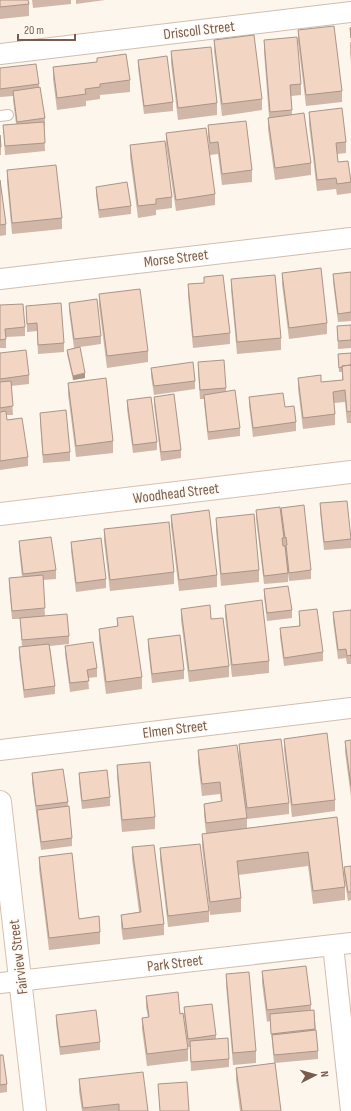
<svg xmlns="http://www.w3.org/2000/svg" width="351" height="1111" font-family="'Sofia Sans Condensed',sans-serif">
  <rect width="100%" height="100%" fill="#fdf6ec"/>
  <g fill="none" stroke-linecap="round" stroke-linejoin="round">
    <g stroke="#d1beb0" stroke-width="12">
      <path id="lane" d="M 0,116 L 8,115"/>
    </g>
    <g stroke="#d1beb0" stroke-width="22">
      <path id="street" d="M 0,54 L 351,12
        M 0,279 L 351,238
        M 0,750 L 351,708
        M 333,945 L 351,1111
        M 0,983 L 351,943"/>
    </g>
    <g stroke="#d6c0b0" stroke-width="24">
      <path id="secondary" d="M 0,514 L 351,472
        M 0,802 L 35,1111"/>
    </g>
    <use href="#lane" stroke="#fff" stroke-width="10"/>
    <use href="#street" stroke="#fff" stroke-width="20"/>
    <use href="#secondary" stroke="#fff" stroke-width="22"/>
  </g>
  <path fill="#d1b7a8" d="M 0,0 L 29,4 L 29,16 L 0,19 Z
    M 32,0 L 71,0 L 71,4 L 33,8 Z
    M 76,0 L 105,0 L 76,4 Z
    M 351,27 L 351,62 L 350,53 L 350,42 L 351,42 L 350,28 Z
    M 298,30 L 342,91 L 342,102 L 306,106 L 298,42 Z
    M 214,40 L 262,99 L 262,110 L 222,116 L 214,51 Z
    M 264,40 L 301,84 L 301,95 L 291,96 L 292,114 L 311,163 L 311,175 L 275,180 L 268,129 L 268,118 L 269,117 L 264,52 Z
    M 171,51 L 217,103 L 217,115 L 178,120 L 171,63 Z
    M 97,58 L 130,80 L 130,92 L 100,95 L 100,99 L 86,101 L 86,106 L 57,110 L 53,79 L 53,67 L 97,62 Z
    M 138,60 L 173,102 L 173,111 L 144,114 L 138,68 Z
    M 0,68 L 39,84 L 39,87 L 45,118 L 45,126 L 44,126 L 45,151 L 5,155 L 3,125 L 16,124 L 13,100 L 13,96 L 0,97 Z
    M 309,112 L 346,142 L 346,153 L 337,154 L 338,162 L 351,182 L 351,193 L 337,195 L 336,189 L 317,191 L 309,124 Z
    M 208,125 L 252,170 L 252,182 L 222,185 L 218,154 L 210,155 L 208,137 Z
    M 166,133 L 215,194 L 215,205 L 176,211 L 166,145 Z
    M 0,135 L 1,147 L 1,155 L 0,155 Z
    M 130,145 L 172,197 L 172,208 L 156,210 L 156,215 L 138,218 L 130,157 Z
    M 7,170 L 62,218 L 62,229 L 12,234 L 7,182 Z
    M 0,180 L 6,224 L 6,235 L 0,236 Z
    M 96,187 L 131,206 L 131,214 L 99,218 L 96,195 Z
    M 351,272 L 351,321 L 338,322 L 333,282 L 333,274 Z
    M 282,273 L 327,323 L 327,334 L 289,339 L 282,284 Z
    M 204,277 L 230,333 L 230,344 L 193,348 L 188,296 L 188,284 L 204,283 Z
    M 231,279 L 281,338 L 281,350 L 237,354 L 231,290 Z
    M 99,294 L 148,351 L 148,362 L 107,368 L 99,306 Z
    M 69,303 L 101,336 L 101,344 L 80,347 L 85,378 L 73,380 L 67,354 L 67,350 L 78,347 L 74,348 L 69,311 Z
    M 0,305 L 25,327 L 25,336 L 6,337 L 6,348 L 0,348 Z
    M 26,306 L 64,343 L 64,352 L 38,354 L 37,331 L 27,332 Z
    M 351,325 L 351,348 L 338,349 L 337,326 Z
    M 0,353 L 29,375 L 29,384 L 11,386 L 13,415 L 7,415 L 7,420 L 28,457 L 28,466 L 0,470 Z
    M 351,353 L 351,423 L 347,423 L 345,402 L 334,403 L 335,414 L 335,425 L 303,429 L 298,389 L 298,378 L 321,382 L 342,380 L 342,372 L 339,372 L 338,354 Z
    M 198,362 L 226,388 L 226,392 L 240,428 L 240,436 L 208,440 L 204,403 L 204,399 L 200,399 L 198,371 Z
    M 151,368 L 195,381 L 195,389 L 154,395 L 151,376 Z
    M 68,383 L 113,441 L 113,453 L 76,457 L 68,394 Z
    M 154,397 L 181,450 L 181,458 L 161,461 L 154,405 Z
    M 249,397 L 296,422 L 296,431 L 253,437 L 249,405 Z
    M 127,400 L 157,442 L 157,450 L 133,453 L 127,409 Z
    M 40,413 L 70,452 L 70,461 L 43,463 L 40,421 Z
    M 320,503 L 351,539 L 351,548 L 324,550 L 320,512 Z
    M 281,508 L 311,570 L 311,579 L 289,581 L 288,573 L 288,582 L 264,584 L 256,519 L 256,510 L 281,516 Z
    M 171,515 L 217,575 L 217,587 L 179,591 L 171,526 Z
    M 216,518 L 259,570 L 259,582 L 221,586 L 216,530 Z
    M 104,529 L 174,572 L 174,584 L 110,591 L 104,541 Z
    M 19,541 L 56,570 L 56,579 L 43,580 L 45,616 L 69,636 L 69,644 L 50,646 L 55,686 L 55,694 L 24,698 L 19,656 L 19,647 L 22,647 L 20,619 L 12,619 L 9,586 L 9,578 L 22,577 L 19,549 Z
    M 71,542 L 106,579 L 106,588 L 76,592 L 71,551 Z
    M 264,589 L 292,610 L 292,618 L 267,621 L 264,597 Z
    M 225,605 L 269,661 L 269,673 L 232,677 L 225,616 Z
    M 181,609 L 211,619 L 229,666 L 229,677 L 189,682 L 181,620 Z
    M 351,610 L 351,664 L 347,664 L 346,658 L 338,659 L 333,621 L 333,612 Z
    M 299,611 L 323,652 L 323,661 L 284,666 L 280,637 L 280,628 L 299,626 Z
    M 117,618 L 142,677 L 142,689 L 106,694 L 99,640 L 99,629 L 117,627 Z
    M 148,639 L 184,670 L 184,679 L 152,683 L 148,648 Z
    M 65,646 L 97,668 L 97,677 L 88,678 L 89,689 L 70,692 L 65,654 Z
    M 284,739 L 335,800 L 335,811 L 292,817 L 284,750 Z
    M 351,740 L 351,797 L 345,752 L 345,741 Z
    M 239,744 L 289,803 L 289,814 L 247,819 L 239,755 Z
    M 198,750 L 247,818 L 247,828 L 337,817 L 345,887 L 345,900 L 313,904 L 308,866 L 238,875 L 241,898 L 241,912 L 210,915 L 202,847 L 202,834 L 206,833 L 204,815 L 204,804 L 221,802 L 220,794 L 202,796 L 198,762 Z
    M 117,765 L 155,817 L 155,829 L 122,832 L 117,777 Z
    M 32,773 L 68,802 L 68,806 L 72,838 L 72,846 L 41,850 L 32,782 Z
    M 79,773 L 110,797 L 110,806 L 82,809 L 79,782 Z
    M 132,847 L 164,924 L 164,935 L 123,940 L 121,926 L 121,915 L 139,912 L 132,859 Z
    M 160,848 L 209,911 L 209,922 L 168,927 L 160,860 Z
    M 39,857 L 79,919 L 100,932 L 100,944 L 49,950 L 39,869 Z
    M 351,866 L 351,900 L 348,901 L 344,875 L 344,867 Z
    M 262,971 L 311,1005 L 311,1011 L 314,1010 L 318,1051 L 318,1059 L 275,1063 L 281,1111 L 240,1111 L 236,1080 L 236,1068 L 274,1063 L 270,1021 L 267,1022 L 262,983 Z
    M 226,974 L 256,1051 L 256,1063 L 233,1065 L 226,985 Z
    M 146,996 L 180,1014 L 188,1049 L 188,1061 L 147,1066 L 142,1029 L 142,1018 L 148,1017 L 146,1007 Z
    M 184,1007 L 216,1035 L 216,1039 L 229,1059 L 229,1067 L 191,1071 L 190,1047 L 188,1047 L 184,1016 Z
    M 56,1015 L 100,1042 L 100,1050 L 60,1055 L 56,1023 Z
    M 0,1055 L 7,1084 L 7,1092 L 0,1093 Z
    M 79,1079 L 148,1111 L 82,1111 L 79,1091 Z
    M 158,1084 L 189,1111 L 160,1111 Z"/>
  <path fill="#aa9588" d="M 85,373 L 85,378 L 73,380 L 73,376 Z"/>
  <path fill="#f3d5c3" stroke="#aa9588" d="M 0,0 L 28,0 L 29,4 L 0,7 Z
    M 334,26 L 342,91 L 306,95 L 298,30 Z
    M 351,27 L 351,38 L 350,28 Z
    M 254,35 L 262,99 L 222,104 L 214,40 Z
    M 297,37 L 301,84 L 290,85 L 292,110 L 270,112 L 264,40 Z
    M 211,47 L 217,103 L 178,108 L 171,51 Z
    M 126,54 L 130,80 L 100,84 L 100,87 L 85,89 L 86,94 L 57,98 L 53,67 L 97,62 L 97,58 Z
    M 167,56 L 173,102 L 144,106 L 138,60 Z
    M 36,64 L 39,84 L 0,89 L 0,68 Z
    M 40,87 L 45,118 L 17,122 L 13,91 Z
    M 342,108 L 346,142 L 336,143 L 338,162 L 348,161 L 351,182 L 337,184 L 336,178 L 317,180 L 309,112 Z
    M 304,113 L 311,163 L 275,168 L 268,118 Z
    M 246,121 L 252,170 L 222,174 L 218,142 L 210,143 L 208,125 Z
    M 44,122 L 45,143 L 5,146 L 3,125 Z
    M 206,128 L 215,194 L 176,200 L 166,133 Z
    M 0,135 L 1,147 L 0,147 Z
    M 165,141 L 172,197 L 156,199 L 156,204 L 138,206 L 130,145 Z
    M 56,165 L 62,218 L 12,223 L 7,170 Z
    M 0,180 L 6,224 L 0,225 Z
    M 127,182 L 131,206 L 99,210 L 96,187 Z
    M 321,268 L 327,323 L 289,328 L 282,273 Z
    M 351,272 L 351,312 L 338,314 L 333,274 Z
    M 223,275 L 230,333 L 193,337 L 188,284 L 204,283 L 204,277 Z
    M 275,275 L 281,338 L 237,342 L 231,279 Z
    M 140,289 L 148,351 L 107,356 L 99,294 Z
    M 97,299 L 101,336 L 74,339 L 69,303 Z
    M 61,303 L 64,343 L 38,345 L 37,323 L 27,324 L 26,306 Z
    M 23,304 L 25,327 L 5,329 L 6,339 L 0,340 L 0,305 Z
    M 351,325 L 351,340 L 338,341 L 337,326 Z
    M 80,347 L 85,373 L 73,376 L 67,350 Z
    M 26,350 L 29,375 L 0,379 L 0,353 Z
    M 351,353 L 351,365 L 342,366 L 342,367 L 339,368 L 338,354 Z
    M 224,360 L 226,388 L 200,390 L 198,362 Z
    M 193,362 L 195,381 L 154,386 L 151,368 Z
    M 351,365 L 351,411 L 347,412 L 345,390 L 333,392 L 335,414 L 303,418 L 298,378 L 321,375 L 321,382 L 343,380 L 342,366 Z
    M 106,378 L 113,441 L 76,446 L 68,383 Z
    M 11,381 L 13,406 L 0,408 L 0,382 Z
    M 235,390 L 240,428 L 208,432 L 204,395 Z
    M 283,393 L 285,407 L 294,406 L 296,422 L 253,428 L 249,397 Z
    M 174,394 L 181,450 L 161,452 L 154,397 Z
    M 151,397 L 157,442 L 133,445 L 127,400 Z
    M 66,410 L 70,452 L 43,455 L 40,413 Z
    M 6,411 L 7,420 L 22,418 L 28,457 L 0,461 L 0,412 Z
    M 347,501 L 351,539 L 324,542 L 320,503 Z
    M 304,505 L 311,570 L 289,573 L 286,545 L 287,545 L 286,537 L 285,538 L 281,508 Z
    M 280,507 L 284,538 L 282,538 L 283,546 L 285,546 L 288,573 L 264,576 L 256,510 Z
    M 209,510 L 217,575 L 179,580 L 171,515 Z
    M 254,514 L 259,570 L 221,574 L 216,518 Z
    M 169,522 L 174,572 L 110,580 L 104,529 Z
    M 51,537 L 56,570 L 23,574 L 19,541 Z
    M 101,538 L 106,579 L 76,583 L 71,542 Z
    M 43,575 L 45,608 L 12,611 L 9,578 Z
    M 288,586 L 292,610 L 267,613 L 264,589 Z
    M 262,600 L 269,661 L 232,665 L 225,605 Z
    M 210,605 L 211,619 L 223,618 L 229,666 L 189,671 L 181,609 Z
    M 317,609 L 323,652 L 284,658 L 280,628 L 300,626 L 299,611 Z
    M 351,610 L 351,655 L 347,656 L 346,649 L 338,650 L 333,612 Z
    M 67,614 L 69,636 L 22,640 L 20,618 Z
    M 133,616 L 142,677 L 106,682 L 99,629 L 118,626 L 117,618 Z
    M 180,635 L 184,670 L 152,674 L 148,639 Z
    M 93,642 L 97,668 L 87,670 L 89,681 L 70,683 L 65,646 Z
    M 49,644 L 55,686 L 24,690 L 19,647 Z
    M 327,733 L 335,800 L 292,805 L 284,739 Z
    M 281,739 L 289,803 L 247,808 L 239,744 Z
    M 351,740 L 351,786 L 345,741 Z
    M 237,745 L 247,818 L 206,823 L 204,804 L 222,801 L 220,782 L 202,784 L 198,750 Z
    M 150,762 L 155,817 L 122,820 L 117,765 Z
    M 63,769 L 68,802 L 36,806 L 32,773 Z
    M 107,770 L 110,797 L 82,801 L 79,773 Z
    M 69,806 L 72,838 L 41,842 L 37,810 Z
    M 337,817 L 345,887 L 313,891 L 308,852 L 237,861 L 241,898 L 210,902 L 202,834 Z
    M 200,844 L 209,911 L 168,916 L 160,848 Z
    M 154,845 L 164,924 L 123,929 L 121,915 L 141,912 L 132,847 Z
    M 72,853 L 79,919 L 99,916 L 100,932 L 49,938 L 39,857 Z
    M 351,866 L 351,892 L 348,892 L 344,867 Z
    M 306,966 L 311,1005 L 267,1010 L 262,971 Z
    M 249,972 L 256,1051 L 233,1053 L 226,974 Z
    M 178,992 L 180,1014 L 183,1013 L 188,1049 L 147,1054 L 142,1018 L 149,1017 L 146,996 Z
    M 212,1004 L 216,1035 L 188,1039 L 184,1007 Z
    M 96,1010 L 100,1042 L 60,1047 L 56,1015 Z
    M 314,1010 L 315,1029 L 271,1034 L 270,1014 Z
    M 316,1030 L 318,1051 L 274,1055 L 272,1035 Z
    M 228,1038 L 229,1059 L 191,1062 L 190,1041 Z
    M 0,1055 L 3,1055 L 7,1084 L 0,1085 Z
    M 275,1063 L 281,1111 L 242,1111 L 236,1068 Z
    M 143,1072 L 148,1111 L 119,1111 L 119,1104 L 83,1108 L 79,1079 Z
    M 187,1082 L 189,1111 L 160,1111 L 158,1084 Z"/>
  <g text-anchor="middle" stroke-width="3" stroke-linejoin="round" paint-order="stroke">
    <g font-size="15" fill="#7a5c4d" stroke="#fffaf3">
      <text transform="translate(199 30) rotate(-7)" y="5">Driscoll Street</text>
      <text transform="translate(176 258) rotate(-7)" y="5">Morse Street</text>
      <text transform="translate(176 493) rotate(-7)" y="5">Woodhead Street</text>
      <text transform="translate(175 729) rotate(-7)" y="5">Elmen Street</text>
      <text transform="translate(18 957) rotate(-97)" y="5">Fairview Street</text>
      <text transform="translate(175 963) rotate(-7)" y="5">Park Street</text>
    </g>
  </g>
  <g transform="translate(315 1075) rotate(84)" stroke="#fffaf3" stroke-width="3" paint-order="stroke">
  <path d="M0-3L7 15L0 10L-7 15Z" fill="#7a5c4d"/>
  <text y="-6" font-size="11" font-weight="bold" text-anchor="middle" fill="#7a5c4d">N</text>
  </g>
  <path d="M18 34v6h57v-6" fill="none" stroke="#7a5c4d" stroke-width="2"/>
  <text x="24" y="34" font-size="12" fill="#7a5c4d" stroke="#fffaf3" stroke-width="3" paint-order="stroke">20 m</text>
</svg>
